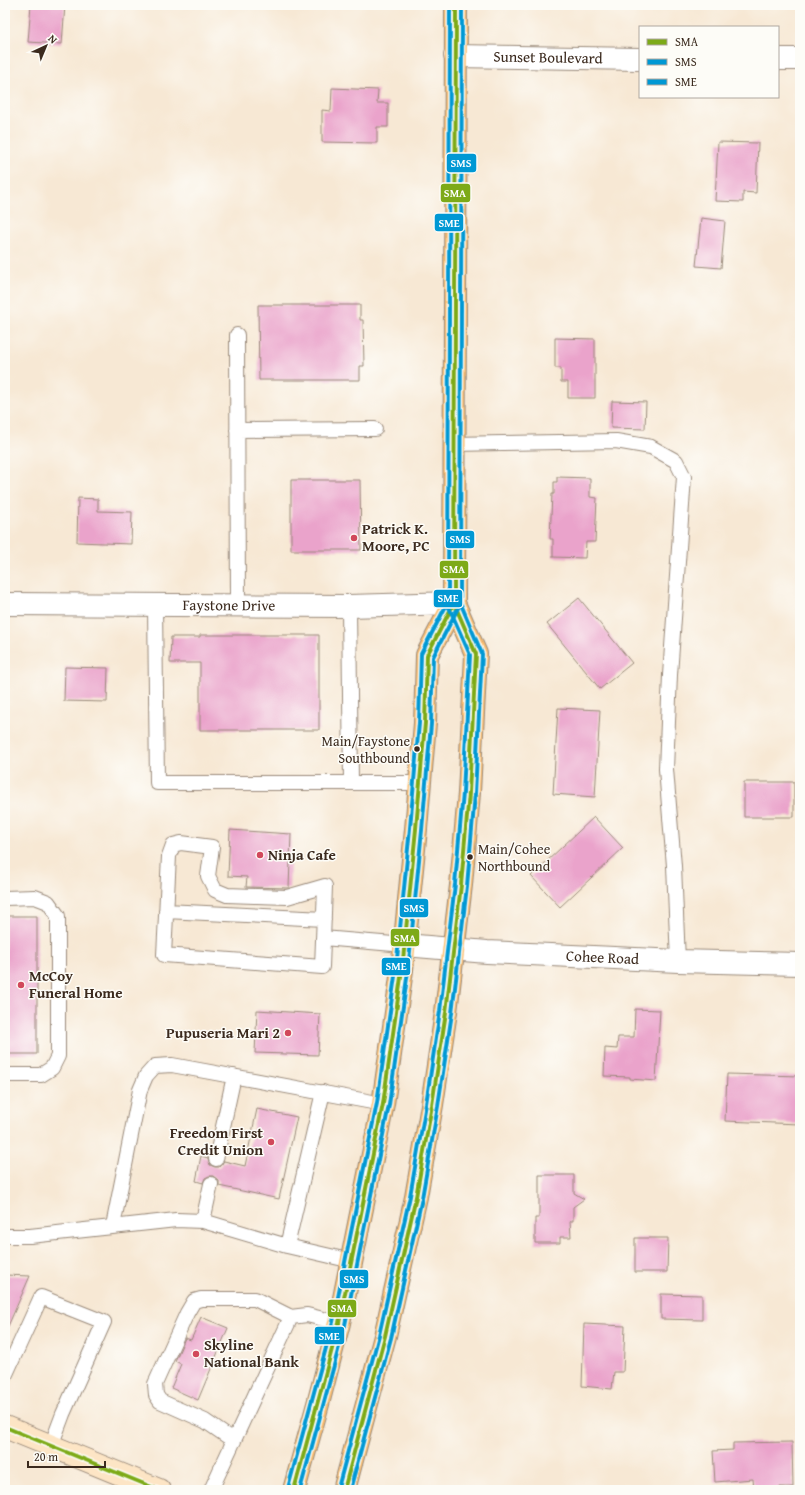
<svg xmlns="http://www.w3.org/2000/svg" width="805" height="1495" font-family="'Gentium Book Plus',serif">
  <rect width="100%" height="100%" fill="#fdfcf7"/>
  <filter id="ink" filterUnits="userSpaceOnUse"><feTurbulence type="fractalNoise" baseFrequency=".025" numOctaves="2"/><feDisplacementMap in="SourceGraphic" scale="8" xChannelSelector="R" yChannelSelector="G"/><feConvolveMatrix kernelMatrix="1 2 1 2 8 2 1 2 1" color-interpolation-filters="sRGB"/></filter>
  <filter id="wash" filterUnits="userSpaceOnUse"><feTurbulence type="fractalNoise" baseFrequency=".012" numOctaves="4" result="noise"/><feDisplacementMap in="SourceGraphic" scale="16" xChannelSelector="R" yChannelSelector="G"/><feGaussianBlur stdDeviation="0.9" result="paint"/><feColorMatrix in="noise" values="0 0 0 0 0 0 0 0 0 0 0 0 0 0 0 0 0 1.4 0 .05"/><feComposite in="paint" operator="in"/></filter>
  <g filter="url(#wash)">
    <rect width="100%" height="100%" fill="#f7e8d4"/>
    <g id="blocks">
      <path fill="#eaa3cb" d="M 31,5 L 65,5 L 62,44 L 28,42 Z
        M 332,88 L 378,90 L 377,103 L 388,103 L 388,127 L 377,127 L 377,143 L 322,142 L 322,110 L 331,111 Z
        M 718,142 L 758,143 L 756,193 L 743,192 L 743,202 L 715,201 Z
        M 701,218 L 725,221 L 721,268 L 696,266 Z
        M 258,305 L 360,305 L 360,320 L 363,320 L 364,366 L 360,366 L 360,380 L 259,380 Z
        M 555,338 L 595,339 L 595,398 L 568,398 L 568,382 L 561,382 L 561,368 L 555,368 Z
        M 612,401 L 646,402 L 645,429 L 611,428 Z
        M 557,477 L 590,478 L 590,497 L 597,498 L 595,542 L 586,542 L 585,558 L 553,557 L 553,539 L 550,539 L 552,494 L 554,494 L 554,482 L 557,482 Z
        M 291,480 L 360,480 L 361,550 L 291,550 Z
        M 78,498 L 98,499 L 98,511 L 132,512 L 131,544 L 77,542 Z
        M 579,598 L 632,663 L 600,689 L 547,624 Z
        M 200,635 L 319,635 L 319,730 L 200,730 L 200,663 L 170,663 L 171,637 L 200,637 Z
        M 65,667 L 108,668 L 107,702 L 64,701 Z
        M 558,708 L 600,710 L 595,797 L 553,794 Z
        M 744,782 L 794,782 L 794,817 L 744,817 Z
        M 594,817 L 623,848 L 560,907 L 531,876 Z
        M 230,830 L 291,834 L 289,888 L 246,887 L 247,877 L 228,876 Z
        M 5,916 L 37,916 L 37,1054 L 5,1054 Z
        M 635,1009 L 660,1010 L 656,1081 L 630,1079 L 630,1077 L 604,1076 L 605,1048 L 617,1049 L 618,1037 L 634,1037 Z
        M 257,1010 L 320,1014 L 318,1055 L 255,1053 Z
        M 727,1074 L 800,1076 L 799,1124 L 725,1121 Z
        M 257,1109 L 297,1117 L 279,1199 L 219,1186 L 219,1181 L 213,1176 L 209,1176 L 205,1178 L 203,1183 L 196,1181 L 201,1156 L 208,1158 L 210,1165 L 215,1167 L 219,1167 L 224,1161 L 245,1166 Z
        M 539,1175 L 574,1175 L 574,1193 L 584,1199 L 573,1207 L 573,1221 L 570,1221 L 571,1237 L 560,1237 L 560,1243 L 535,1243 L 535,1218 L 539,1218 Z
        M 635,1238 L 668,1238 L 667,1272 L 635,1272 Z
        M 5,1275 L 30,1276 L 5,1333 Z
        M 661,1294 L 702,1295 L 702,1320 L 661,1319 Z
        M 201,1317 L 228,1328 L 198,1400 L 171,1388 L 181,1364 L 175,1361 L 185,1338 L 191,1340 Z
        M 584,1324 L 625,1326 L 623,1372 L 614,1372 L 612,1389 L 582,1386 Z
        M 792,1442 L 793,1487 L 780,1487 L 780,1490 L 754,1490 L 753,1479 L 715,1482 L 713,1451 L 733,1450 L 733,1443 Z"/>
    </g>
  </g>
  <g filter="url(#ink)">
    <use href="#blocks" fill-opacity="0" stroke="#998979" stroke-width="1"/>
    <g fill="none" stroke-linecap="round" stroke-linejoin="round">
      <g stroke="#998979" stroke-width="16">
        <path id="lane" d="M 237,335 L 238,605
          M 237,430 L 375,429
          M 454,444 L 616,441 L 651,447 L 676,461 L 684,477 L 670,675 L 666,769 L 674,866 L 678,961
          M 155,605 L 157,783 L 420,783
          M 349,606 L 351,783
          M 181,843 L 212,847 L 208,876 L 215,890 L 227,895 L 287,897 L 325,886 L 322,967 L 164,955 L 169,856 L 173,845 Z
          M 5,898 L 35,897 L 48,902 L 58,916 L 58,1056 L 52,1068 L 41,1075 L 5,1075
          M 166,911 L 324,919
          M 323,938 L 405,945
          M 216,1159 L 234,1076
          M 203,1221 L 211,1184
          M 113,1226 L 140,1090 L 146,1076 L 155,1066 L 172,1065 L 383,1104
          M 5,1236 L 30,1236 L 176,1220 L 203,1221 L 287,1246 L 352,1261
          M 287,1246 L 323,1092
          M 5,1376 L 41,1297 L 104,1322 L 63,1414 L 51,1446
          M 234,1441 L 205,1421 L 160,1401 L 156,1395 L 155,1384 L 187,1313 L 194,1301 L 201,1299 L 255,1299 L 291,1317 L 307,1315 L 339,1323
          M 211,1490 L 291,1317"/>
      </g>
      <g stroke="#998979" stroke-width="24">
        <g id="street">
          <path id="s1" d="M 455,56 L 640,59"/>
          <path d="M 778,59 L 800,59"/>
          <path id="s2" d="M 5,604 L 349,606 L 454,603"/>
          <path id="s3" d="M 405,945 L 487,952 L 678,961 L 800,964"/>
        </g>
      </g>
      <g stroke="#998979" stroke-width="24">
        <path id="secondary" d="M 5,1427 L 159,1490"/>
      </g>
      <g stroke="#998979" stroke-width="24">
        <path id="primary" d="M 294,1490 L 318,1404 L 339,1323 L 383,1104 L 402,970 L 416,829 L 425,723 L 427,655 L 454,603
          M 344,1490 L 385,1336 L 416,1197 L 432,1105 L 446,1012 L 461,885 L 469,793 L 476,654 L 454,603 L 456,5"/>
      </g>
      <use href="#lane" stroke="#fff" stroke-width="14"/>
      <use href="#street" stroke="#fff" stroke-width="22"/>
      <use href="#secondary" stroke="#fde5c5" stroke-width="22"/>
      <use href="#primary" stroke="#fbbd6e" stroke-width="22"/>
      <g stroke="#fdfcf7" stroke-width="7">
        <path id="bus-1" d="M 5,1427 L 159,1490
          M 294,1490 L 339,1323 L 383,1104 L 402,970 L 416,829 L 425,723 L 427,655 L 454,603 L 456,5
          M 344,1490 L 385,1336 L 416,1197 L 432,1105 L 446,1012 L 461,885 L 469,793 L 476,654 L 454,603 L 454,579"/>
      </g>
      <g stroke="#fdfcf7" stroke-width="7">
        <path id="bus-2" d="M 300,1490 L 345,1325 L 389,1105 L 408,971 L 422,830 L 431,724 L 433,657 L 460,604 L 462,5
          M 350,1490 L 391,1338 L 422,1198 L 438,1106 L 452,1013 L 467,886 L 475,794 L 482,654 L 460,602 L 460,579"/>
      </g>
      <g stroke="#fdfcf7" stroke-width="7">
        <path id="bus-3" d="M 288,1488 L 333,1322 L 377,1103 L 396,969 L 410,828 L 419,723 L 421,654 L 448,602 L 450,5
          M 338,1488 L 379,1335 L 410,1196 L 426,1104 L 440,1011 L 455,884 L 463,793 L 470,655 L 448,605 L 448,579"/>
      </g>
      <use href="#bus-1" stroke="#7daa18" stroke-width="4"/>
      <use href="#bus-2" stroke="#0098d4" stroke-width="4"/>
      <use href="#bus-3" stroke="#0098d4" stroke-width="4"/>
    </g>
  </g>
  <g fill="#d1495b" stroke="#fdfcf7" stroke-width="1.5">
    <circle cx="354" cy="538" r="4"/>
    <circle cx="260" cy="855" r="4"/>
    <circle cx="21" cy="985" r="4"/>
    <circle cx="288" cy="1033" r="4"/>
    <circle cx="271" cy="1142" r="4"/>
    <circle cx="196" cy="1354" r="4"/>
  </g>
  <g fill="#3b2a1e" stroke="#fdfcf7" stroke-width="1.5">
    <circle cx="417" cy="749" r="3.5"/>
    <circle cx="470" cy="857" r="3.5"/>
  </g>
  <g text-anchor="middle" stroke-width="3" stroke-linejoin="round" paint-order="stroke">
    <g font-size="14" fill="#3b2a1e" stroke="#fdfcf7" text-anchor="end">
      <text x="410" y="746">Main/Faystone<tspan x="410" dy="17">Southbound</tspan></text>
      <text x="478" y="854" text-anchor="start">Main/Cohee<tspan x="478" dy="17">Northbound</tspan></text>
    </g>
    <g font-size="15" fill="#3b2a1e" stroke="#fdfcf7">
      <text dy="5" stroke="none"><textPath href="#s1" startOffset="93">Sunset Boulevard</textPath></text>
      <text dy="5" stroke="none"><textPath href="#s2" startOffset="224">Faystone Drive</textPath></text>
      <text dy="5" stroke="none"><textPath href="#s3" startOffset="198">Cohee Road</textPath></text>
    </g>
    <g font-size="15" font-weight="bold" fill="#3b2a1e" stroke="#fdfcf7" text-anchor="start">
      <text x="362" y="534">Patrick K.<tspan x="362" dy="17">Moore, PC</tspan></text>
      <text x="268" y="860">Ninja Cafe</text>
      <text x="29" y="981">McCoy<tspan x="29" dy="17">Funeral Home</tspan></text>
      <text x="280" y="1038" text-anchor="end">Pupuseria Mari 2</text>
      <text x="263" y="1138" text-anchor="end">Freedom First<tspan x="263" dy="17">Credit Union</tspan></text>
      <text x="204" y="1350">Skyline<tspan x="204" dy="17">National Bank</tspan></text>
    </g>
  </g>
  <g stroke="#fdfcf7" stroke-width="1.5">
    <rect x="446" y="153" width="31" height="20" rx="4" fill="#0098d4"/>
    <rect x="440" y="183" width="31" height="20" rx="4" fill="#7daa18"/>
    <rect x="434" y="213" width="30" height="19" rx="4" fill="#0098d4"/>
    <rect x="445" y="530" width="30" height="19" rx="4" fill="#0098d4"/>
    <rect x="439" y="560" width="30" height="19" rx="4" fill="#7daa18"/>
    <rect x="433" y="589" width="30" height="19" rx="4" fill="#0098d4"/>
    <rect x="399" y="898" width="30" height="20" rx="4" fill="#0098d4"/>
    <rect x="390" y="928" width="30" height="19" rx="4" fill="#7daa18"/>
    <rect x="381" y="957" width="30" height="19" rx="4" fill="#0098d4"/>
    <rect x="339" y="1269" width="30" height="20" rx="4" fill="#0098d4"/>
    <rect x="327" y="1299" width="30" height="19" rx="4" fill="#7daa18"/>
    <rect x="314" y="1326" width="31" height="19" rx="4" fill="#0098d4"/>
  </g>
  <g font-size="11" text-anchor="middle" font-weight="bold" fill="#fff">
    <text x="461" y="167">SMS</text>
    <text x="455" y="197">SMA</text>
    <text x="449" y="227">SME</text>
    <text x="460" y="543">SMS</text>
    <text x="454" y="573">SMA</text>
    <text x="448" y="602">SME</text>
    <text x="414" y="912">SMS</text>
    <text x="405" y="942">SMA</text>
    <text x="396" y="970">SME</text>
    <text x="354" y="1283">SMS</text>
    <text x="342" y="1312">SMA</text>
    <text x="329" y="1340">SME</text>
  </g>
  <rect width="805" height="1495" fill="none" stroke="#fdfcf7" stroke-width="20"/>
  <rect x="639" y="26" width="140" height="72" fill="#fdfcf7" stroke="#afa8a0"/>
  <rect x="647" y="39" width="20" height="6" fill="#7daa18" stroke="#afa8a0"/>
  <text x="675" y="46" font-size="12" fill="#3b2a1e">SMA</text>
  <rect x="647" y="59" width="20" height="6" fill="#0098d4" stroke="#afa8a0"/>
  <text x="675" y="66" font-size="12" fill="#3b2a1e">SMS</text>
  <rect x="647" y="79" width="20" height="6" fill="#0098d4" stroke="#afa8a0"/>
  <text x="675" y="86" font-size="12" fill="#3b2a1e">SME</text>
  <g transform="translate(46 46) rotate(44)" stroke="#fdfcf7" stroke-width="3" paint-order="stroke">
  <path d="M0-3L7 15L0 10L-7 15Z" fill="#3b2a1e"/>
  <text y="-6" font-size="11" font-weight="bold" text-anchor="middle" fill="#3b2a1e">N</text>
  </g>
  <path d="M28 1461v6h77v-6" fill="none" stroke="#3b2a1e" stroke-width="2"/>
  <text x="34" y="1461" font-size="12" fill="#3b2a1e" stroke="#fdfcf7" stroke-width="3" paint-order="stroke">20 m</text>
</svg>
